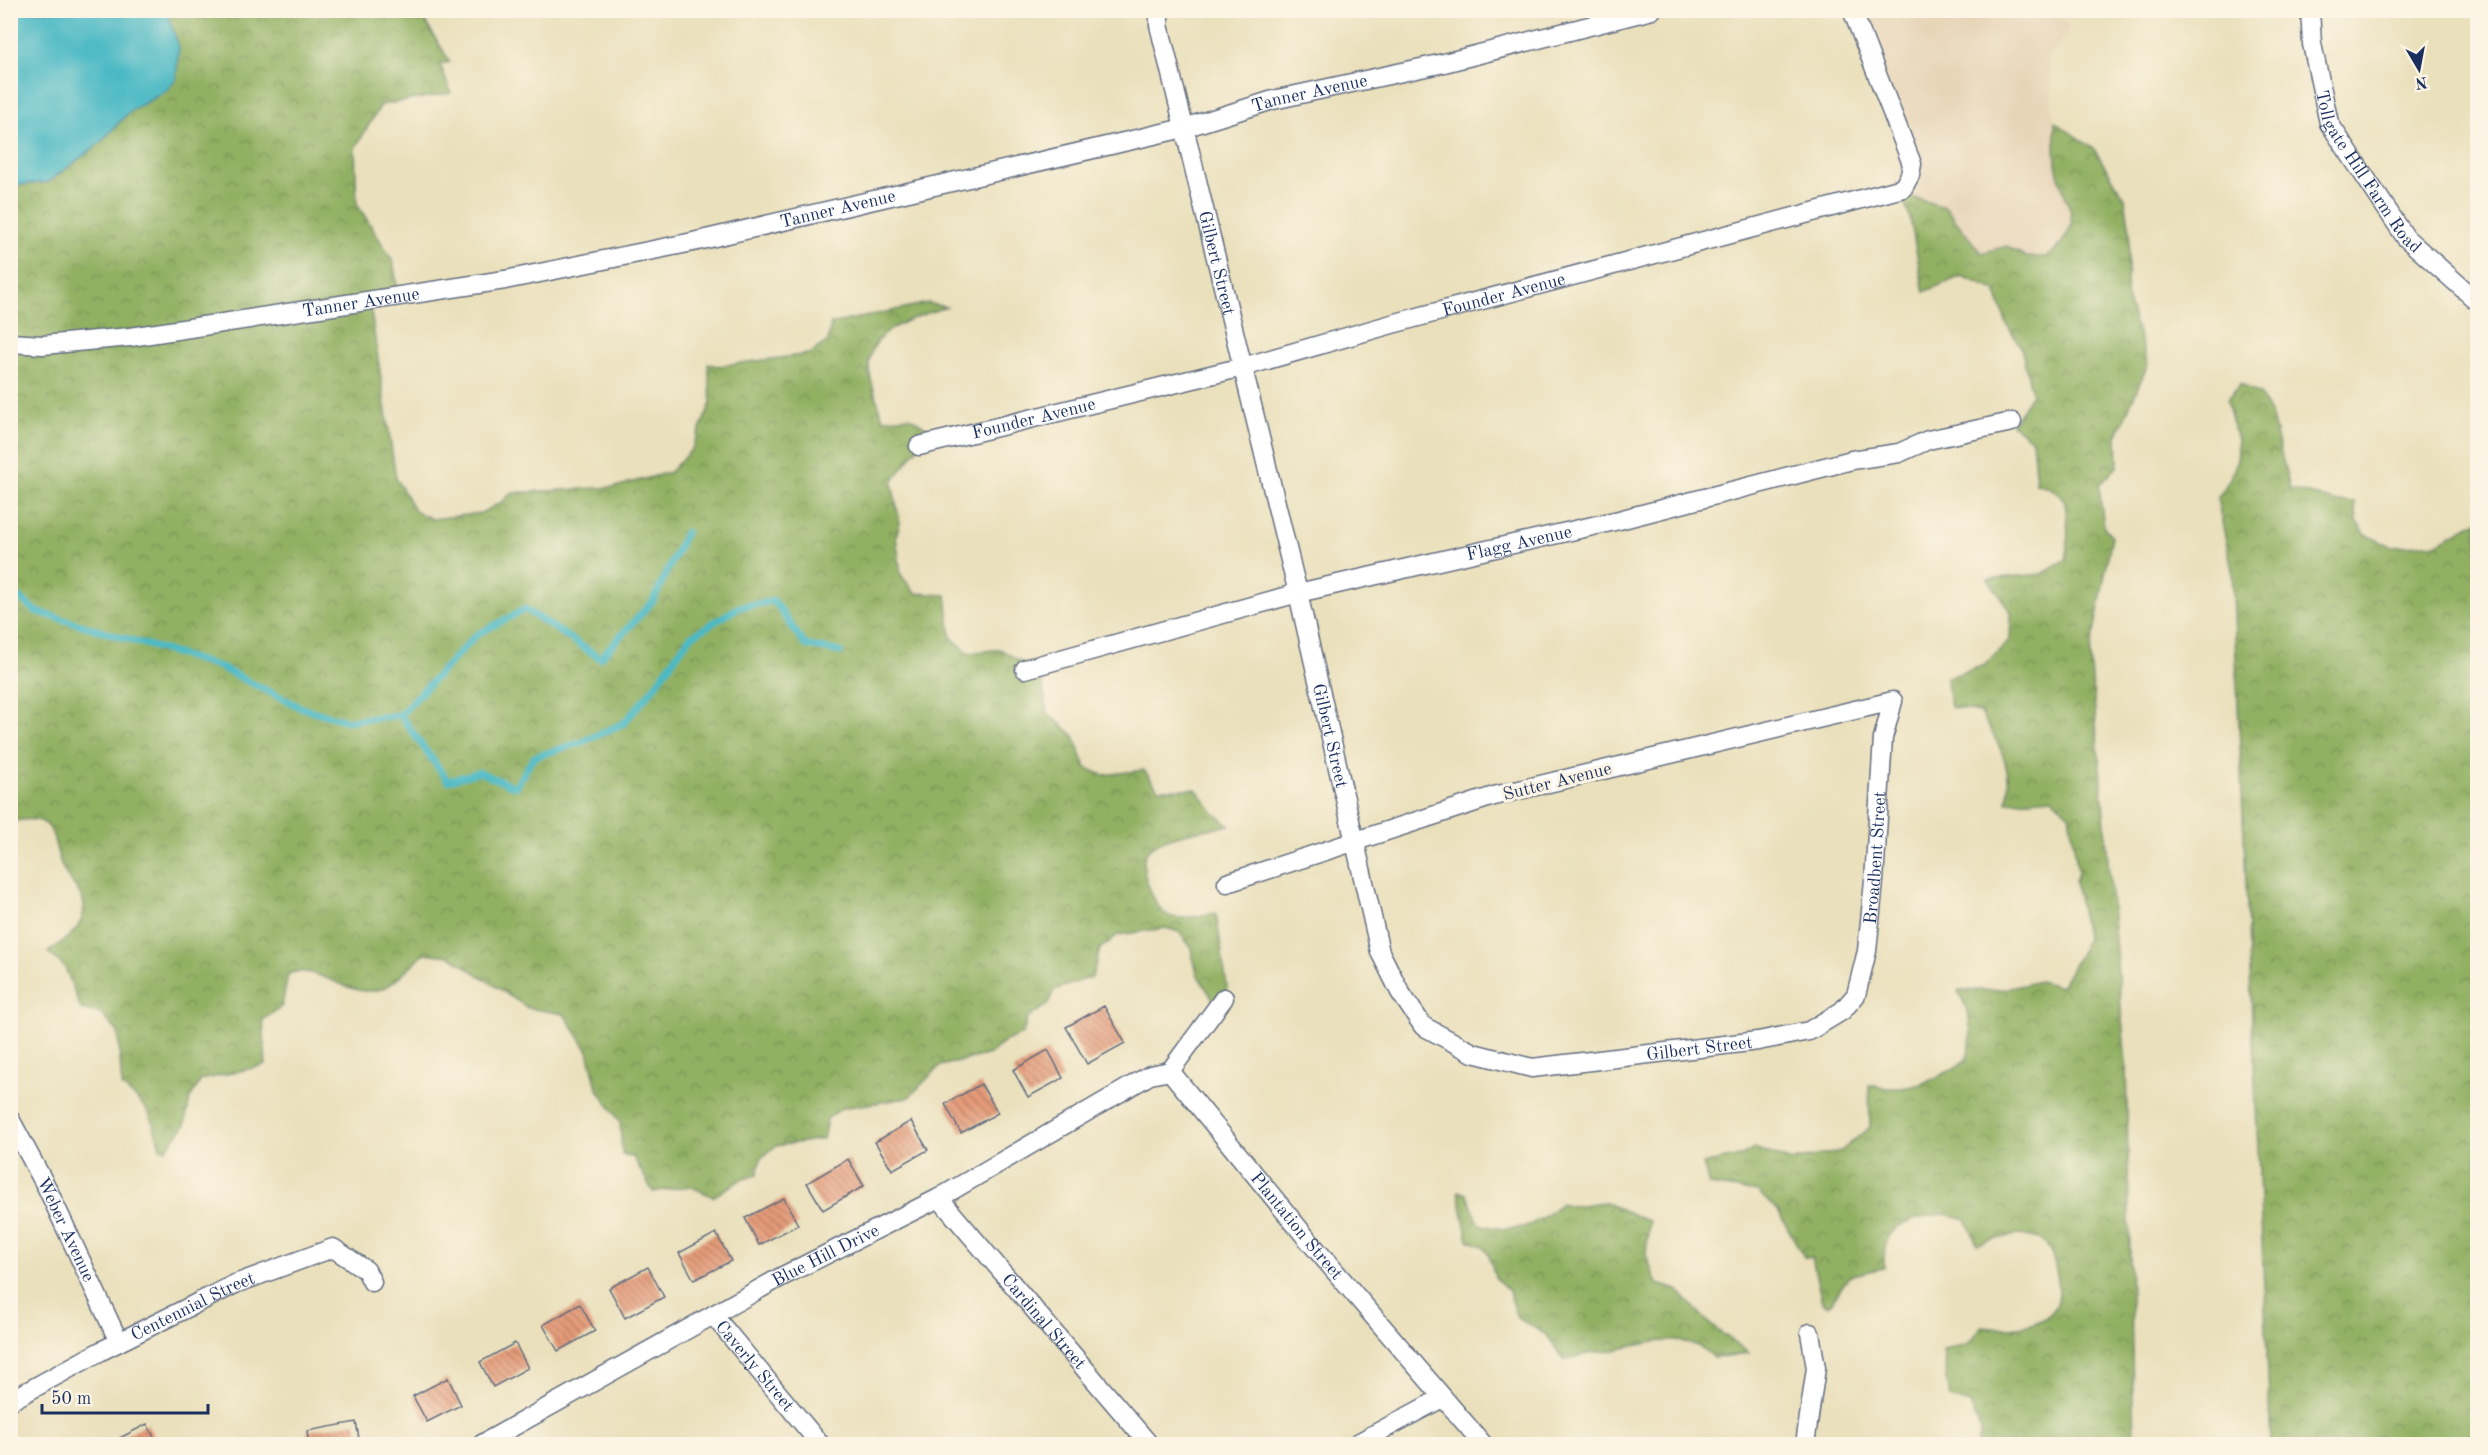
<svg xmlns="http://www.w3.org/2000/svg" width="2488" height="1455" font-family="'Old Standard TT',serif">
  <defs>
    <pattern id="forest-crowns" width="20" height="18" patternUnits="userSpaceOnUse" patternTransform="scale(1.5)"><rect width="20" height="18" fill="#91b062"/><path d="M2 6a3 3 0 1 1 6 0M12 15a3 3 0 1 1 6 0" fill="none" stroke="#769054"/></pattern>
    <pattern id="building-back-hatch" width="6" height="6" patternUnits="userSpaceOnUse" patternTransform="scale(1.5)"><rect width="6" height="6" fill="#e49a77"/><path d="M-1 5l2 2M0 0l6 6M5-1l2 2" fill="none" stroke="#b87e65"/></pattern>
  </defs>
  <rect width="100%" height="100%" fill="#fcf5e5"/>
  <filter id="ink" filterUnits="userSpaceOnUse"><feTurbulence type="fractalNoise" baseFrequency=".0167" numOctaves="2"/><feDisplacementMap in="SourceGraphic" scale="12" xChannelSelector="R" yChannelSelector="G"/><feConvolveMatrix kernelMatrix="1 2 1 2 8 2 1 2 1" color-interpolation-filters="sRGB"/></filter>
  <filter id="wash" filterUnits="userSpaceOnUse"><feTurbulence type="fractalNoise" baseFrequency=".008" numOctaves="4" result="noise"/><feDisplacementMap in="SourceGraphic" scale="24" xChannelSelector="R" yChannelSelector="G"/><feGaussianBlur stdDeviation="1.35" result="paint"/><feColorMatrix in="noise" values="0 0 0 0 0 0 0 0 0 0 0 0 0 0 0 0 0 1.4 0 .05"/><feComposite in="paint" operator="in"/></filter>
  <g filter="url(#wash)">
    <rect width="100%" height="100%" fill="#eae0bc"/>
    <path fill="#e7d5b8" d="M 1843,11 L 2060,11 L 2069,29 L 2049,59 L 2057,168 L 2074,218 L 2066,240 L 2048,257 L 2026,257 L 2007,246 L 1981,253 L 1945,207 L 1901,194 L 1893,189 L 1899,167 L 1893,130 L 1874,77 Z"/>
    <path fill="url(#forest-crowns)" stroke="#567060" stroke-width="1.5" d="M 166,11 L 419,11 L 450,62 L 440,64 L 451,93 L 381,105 L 355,148 L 357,204 L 393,261 L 399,298 L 370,305 L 396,478 L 415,511 L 432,519 L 481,513 L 502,502 L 511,493 L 615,487 L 670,472 L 692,449 L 711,403 L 708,364 L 718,366 L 809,354 L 828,341 L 831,324 L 928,303 L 946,307 C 919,316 869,328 869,365 C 869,382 879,403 883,419 L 910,417 L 931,430 L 892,482 L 900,523 L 896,536 L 901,575 L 915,593 L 946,595 L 951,637 L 969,653 L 1000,649 L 1023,663 L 1038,664 L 1048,713 L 1074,736 L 1086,768 L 1103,775 L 1144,770 L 1158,789 L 1196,789 L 1214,813 L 1229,825 C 1209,830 1158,835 1147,852 C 1137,866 1153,904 1166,914 C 1178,922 1202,915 1216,913 L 1227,987 L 1224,998 L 1216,1004 L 1198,976 L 1190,946 L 1179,932 L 1166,928 L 1118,935 L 1100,949 L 1092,977 L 1054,990 L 1048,1004 L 1027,1019 L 1023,1034 L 1005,1041 L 990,1054 L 940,1066 L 908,1098 L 842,1108 L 827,1119 L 823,1139 L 776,1146 L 761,1158 L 757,1175 L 740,1180 L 713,1197 L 690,1186 L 653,1192 L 633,1157 L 622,1154 L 620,1122 L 597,1088 L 588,1051 L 564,1014 L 528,1008 L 450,956 L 424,953 C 413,963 399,980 386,987 C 352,1004 320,962 288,974 L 282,1006 L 263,1020 L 266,1065 L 201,1080 L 190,1098 L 185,1125 L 166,1149 L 160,1148 C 151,1113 151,1109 122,1087 L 118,1032 L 100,1013 L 81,1009 L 65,967 L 48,952 C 65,940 83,930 84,907 C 84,893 70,882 64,871 C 49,843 63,810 11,822 L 10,186 L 49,182 L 99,144 L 129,112 L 166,91 L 169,13 Z
      M 2055,122 L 2094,149 L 2125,198 L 2130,231 L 2126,295 L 2148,364 L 2117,436 L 2118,466 L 2099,486 L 2104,528 L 2112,536 L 2090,655 L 2126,1065 L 2134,1444 L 1976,1444 L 1981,1431 L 1970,1404 L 1950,1398 L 1943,1350 L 1967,1344 L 1982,1327 C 2004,1330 2041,1329 2055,1308 C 2064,1296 2055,1252 2044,1242 C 2041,1239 2032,1237 2027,1236 C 2013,1233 1991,1241 1977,1244 L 1966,1219 C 1946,1213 1940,1213 1920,1218 C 1890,1225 1883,1238 1884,1268 L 1849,1276 L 1829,1306 L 1822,1302 L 1812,1258 L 1804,1257 L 1778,1211 L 1758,1192 L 1709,1185 L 1703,1164 L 1744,1155 L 1755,1148 L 1792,1161 L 1841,1151 L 1870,1127 L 1869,1085 C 1906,1095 1934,1081 1966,1061 C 1974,1036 1972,1015 1958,991 L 2005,989 L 2041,981 L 2061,987 L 2087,940 L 2075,882 L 2078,872 L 2069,814 L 2052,798 L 2007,802 C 2014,767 1997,740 1980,712 L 1951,707 L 1946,678 L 1985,665 L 2010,639 L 2011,612 L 1988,579 L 2042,574 L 2066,560 C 2069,549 2068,512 2064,501 C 2059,490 2047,486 2036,483 L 2032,440 L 2012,424 L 2032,394 L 2021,347 L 2007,325 L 1995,290 L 1962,276 L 1924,292 L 1910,218 L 1901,194 L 1945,207 L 1981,253 L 2007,246 L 2026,257 L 2048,257 C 2088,219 2067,214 2057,169 C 2054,155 2055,137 2055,122 Z
      M 2240,384 L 2260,394 L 2272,417 L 2290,489 L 2339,502 L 2355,502 L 2357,522 L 2366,535 L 2393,547 L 2438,543 L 2477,521 L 2477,1444 L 2271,1444 L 2232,570 L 2217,498 C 2248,457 2238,446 2227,400 Z
      M 1458,1191 L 1467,1194 L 1479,1224 C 1514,1235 1535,1227 1561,1203 L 1571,1206 L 1604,1202 L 1649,1221 L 1646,1255 L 1657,1284 L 1677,1290 L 1711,1325 L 1749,1353 L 1714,1358 C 1687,1329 1647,1344 1614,1350 C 1592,1354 1586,1352 1564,1361 L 1547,1335 L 1517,1318 L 1509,1291 L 1495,1277 L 1489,1255 L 1482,1246 L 1468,1240 Z"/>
    <path fill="#4bb9c5" stroke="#337492" stroke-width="1.5" d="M 166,10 L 179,47 L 176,79 L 166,91 L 129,112 L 99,144 L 48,182 L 11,186 L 11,11 Z"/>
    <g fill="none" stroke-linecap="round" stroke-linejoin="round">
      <path stroke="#4bb9c5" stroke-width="7" d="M 10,589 L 35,611 L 217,666 L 302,708 L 347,721 L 400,715 L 476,635 L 525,609 L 600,658 L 653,601 L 686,532
        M 400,715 L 448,781 L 479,772 L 515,787 L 534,757 L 582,742 L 624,723 L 651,691 L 690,637 L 739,607 L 774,601 L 805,645 L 840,652"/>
    </g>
    <g id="blocks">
      <path fill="url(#building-back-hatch)" d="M 1104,1006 L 1125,1043 L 1087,1064 L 1066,1027 Z
        M 1048,1050 L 1063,1078 L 1028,1097 L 1013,1070 Z
        M 981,1084 L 998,1113 L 961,1133 L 945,1104 Z
        M 911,1121 L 928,1150 L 892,1170 L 875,1142 Z
        M 848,1159 L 864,1186 L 823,1210 L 807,1183 Z
        M 784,1198 L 798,1225 L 759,1245 L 745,1218 Z
        M 716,1233 L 731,1261 L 694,1280 L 679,1253 Z
        M 648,1267 L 664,1297 L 625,1318 L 609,1288 Z
        M 580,1304 L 595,1331 L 558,1351 L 543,1325 Z
        M 515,1343 L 528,1368 L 493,1387 L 480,1362 Z
        M 448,1378 L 461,1405 L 427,1422 L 413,1396 Z
        M 356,1422 L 360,1444 L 309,1444 L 307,1431 Z
        M 147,1424 L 158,1444 L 108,1444 Z
        M 240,1440 L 279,1442 L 279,1444 L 239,1444 Z"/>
    </g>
  </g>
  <g filter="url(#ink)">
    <use href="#blocks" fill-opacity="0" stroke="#636d7f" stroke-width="1.5"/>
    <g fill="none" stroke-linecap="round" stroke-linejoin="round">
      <g stroke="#636d7f" stroke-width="21">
        <g id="minor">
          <path id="s1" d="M 1159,10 L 1159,25 L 1298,593 L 1380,952 L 1400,992 L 1423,1026 L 1473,1053 L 1532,1068 L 1758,1041 L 1809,1031 L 1842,1011 L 1856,995 L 1867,951 L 1874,881 L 1883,738 L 1893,701 L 1494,796 L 1227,883"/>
          <path id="s2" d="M 2310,10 L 2312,44 L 2329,123 L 2406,238 L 2478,302"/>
          <path id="s3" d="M 10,343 L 43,345 L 130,337 L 505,280 L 693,242 L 1184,128 L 1273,100 L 1444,63 L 1652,10"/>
          <path id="s4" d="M 919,446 L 1243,367 L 1392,324 L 1903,188 L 1910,175 L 1912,164 L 1852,10"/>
          <path id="s5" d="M 1025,669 L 1298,593 L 1619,520 L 1852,460 L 1899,453 L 1928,440 L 2012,422"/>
          <path id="s6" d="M 1170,1071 L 1309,1241 L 1483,1444"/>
          <path d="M 1170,1071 L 1224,998"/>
          <path id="s7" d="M 10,1119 L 47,1188 L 119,1342"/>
          <path id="s8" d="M 939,1198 L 1149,1444"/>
          <path id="s9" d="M 713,1315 L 820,1444"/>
          <path id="s10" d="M 10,1401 L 101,1351 L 235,1284 L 333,1248 L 366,1270 L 372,1282"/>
          <path id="s11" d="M 482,1444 L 781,1277 L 939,1198 L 1150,1075 L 1170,1071"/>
          <path d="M 1356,1444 L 1442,1398"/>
          <path d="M 1805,1444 L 1816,1368 L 1810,1333"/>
        </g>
      </g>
      <use href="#minor" stroke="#fff" stroke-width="18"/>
    </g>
  </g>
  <g text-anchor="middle" stroke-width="6" stroke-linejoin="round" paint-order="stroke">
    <g font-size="18" fill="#1b2f5e" stroke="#fcf5e5">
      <text dy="6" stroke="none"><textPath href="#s3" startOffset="1326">Tanner Avenue</textPath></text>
      <text dy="6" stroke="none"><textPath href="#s2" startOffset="176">Tollgate Hill Farm Road</textPath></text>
      <text dy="6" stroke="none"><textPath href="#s3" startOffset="840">Tanner Avenue</textPath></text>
      <text dy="6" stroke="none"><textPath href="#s1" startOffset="260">Gilbert Street</textPath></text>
      <text dy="6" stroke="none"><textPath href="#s4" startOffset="604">Founder Avenue</textPath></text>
      <text dy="6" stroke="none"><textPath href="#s3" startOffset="354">Tanner Avenue</textPath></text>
      <text dy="6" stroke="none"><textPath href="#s4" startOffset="118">Founder Avenue</textPath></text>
      <text dy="6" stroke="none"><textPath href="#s5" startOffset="510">Flagg Avenue</textPath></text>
      <text dy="6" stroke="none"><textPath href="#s1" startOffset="746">Gilbert Street</textPath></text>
      <text transform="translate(1557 781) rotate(-14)" y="6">Sutter Avenue</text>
      <text dy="6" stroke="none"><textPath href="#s1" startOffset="1650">Broadbent Street</textPath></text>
      <text dy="6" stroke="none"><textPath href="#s1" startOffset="1340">Gilbert Street</textPath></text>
      <text dy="6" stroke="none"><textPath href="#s6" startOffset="200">Plantation Street</textPath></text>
      <text dy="6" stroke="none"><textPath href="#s7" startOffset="124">Weber Avenue</textPath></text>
      <text dy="6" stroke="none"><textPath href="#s11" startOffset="392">Blue Hill Drive</textPath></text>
      <text dy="6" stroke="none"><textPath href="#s10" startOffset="206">Centennial Street</textPath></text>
      <text dy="6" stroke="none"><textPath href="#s8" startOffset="162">Cardinal Street</textPath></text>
      <text dy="6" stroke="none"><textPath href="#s9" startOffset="66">Caverly Street</textPath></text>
    </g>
  </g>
  <rect width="2488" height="1455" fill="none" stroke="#fcf5e5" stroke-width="36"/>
  <g transform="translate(2419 69) rotate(170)" stroke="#fcf5e5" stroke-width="4.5" paint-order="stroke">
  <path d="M0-4.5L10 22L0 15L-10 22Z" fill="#1b2f5e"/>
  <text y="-9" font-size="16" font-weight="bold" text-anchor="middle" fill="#1b2f5e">N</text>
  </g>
  <path d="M42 1404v9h166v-9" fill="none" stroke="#1b2f5e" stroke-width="3"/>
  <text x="51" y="1404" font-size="18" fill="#1b2f5e" stroke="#fcf5e5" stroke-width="4.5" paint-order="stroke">50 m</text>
</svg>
